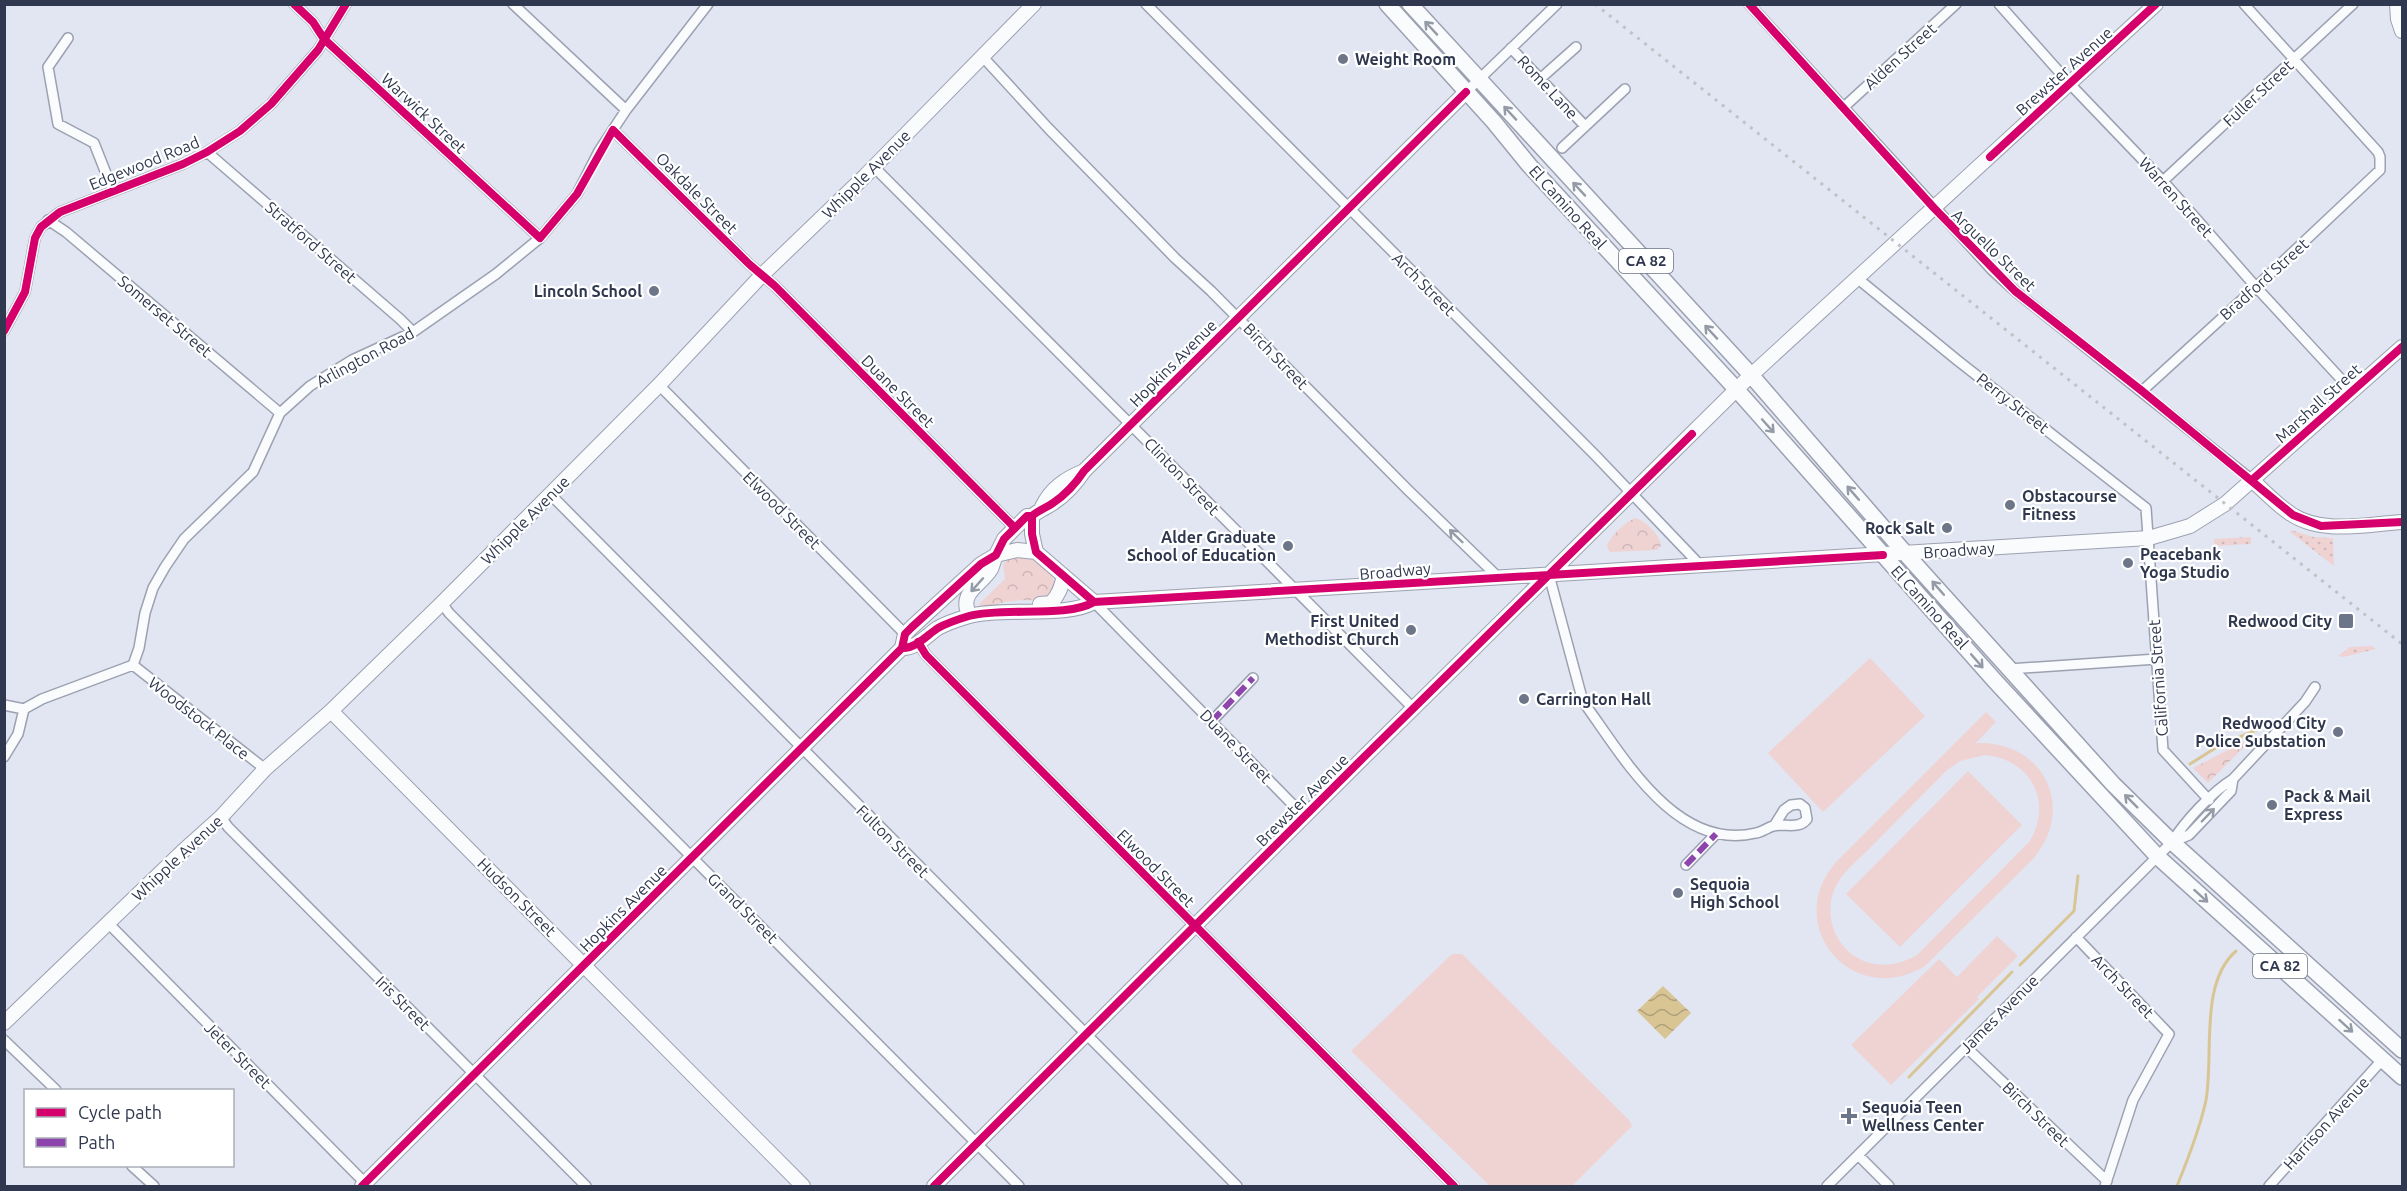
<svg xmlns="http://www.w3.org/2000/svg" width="2407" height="1191" font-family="Ubuntu,sans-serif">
  <defs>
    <pattern id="park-crowns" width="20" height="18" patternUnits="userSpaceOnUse" patternTransform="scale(1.5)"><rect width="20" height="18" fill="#efd3d3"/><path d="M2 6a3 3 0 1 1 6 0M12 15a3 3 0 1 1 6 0" fill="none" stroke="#cdb6b7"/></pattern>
    <pattern id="garden-dots" width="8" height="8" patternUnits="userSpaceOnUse" patternTransform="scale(1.5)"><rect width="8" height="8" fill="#efd3d3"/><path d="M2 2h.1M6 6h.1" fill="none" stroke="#cdb6b7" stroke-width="1.8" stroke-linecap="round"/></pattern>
    <pattern id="water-waves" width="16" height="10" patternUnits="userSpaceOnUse" patternTransform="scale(1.5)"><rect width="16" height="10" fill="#d9c594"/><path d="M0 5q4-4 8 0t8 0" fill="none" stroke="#b0a17b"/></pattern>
  </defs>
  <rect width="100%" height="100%" fill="#e1e6f2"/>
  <path fill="url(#park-crowns)" d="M 1635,518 C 1645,520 1661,536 1661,546 L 1657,550 L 1610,552 L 1607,547 C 1609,537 1625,522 1635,518 Z
    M 1013,556 C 1019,556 1027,554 1032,556 C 1045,561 1064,583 1048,595 C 1038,603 1023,599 1012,601 C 1001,602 992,607 980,606 L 979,604 L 1005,579 L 1003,564 Z
    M 2255,736 L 2208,783 L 2193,768 Z"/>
  <path fill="url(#garden-dots)" d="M 2291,530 L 2313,537 L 2333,538 L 2334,566 L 2290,532 Z
    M 2251,537 L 2251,544 L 2214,546 L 2214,539 Z
    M 2372,646 L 2376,649 L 2343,657 L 2338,656 L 2350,647 Z"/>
  <path fill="#efd3d3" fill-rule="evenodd" d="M 1870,658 L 1925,716 L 1823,812 L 1768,753 Z
    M 1986,712 L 1996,722 L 1976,743 C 2043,740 2077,807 2033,859 L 1925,966 C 1853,1010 1781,926 1836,862 ZM 1985,755 C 2031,759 2054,803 2029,842 L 1917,955 C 1898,966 1875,969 1856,957 C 1832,942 1823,909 1837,884 C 1845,870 1860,858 1871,847 C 1896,822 1921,796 1946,771 L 1960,761 Z
    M 1968,771 L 2022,825 L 1900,947 L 1846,894 Z
    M 1997,936 L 2018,956 L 1977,997 L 1979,999 L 1891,1085 L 1851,1045 L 1939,959 L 1957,977 Z
    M 1452,954 L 1462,954 L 1629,1120 L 1632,1126 L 1572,1186 L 1490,1186 L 1351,1051 Z"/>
  <path fill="url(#water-waves)" d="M 1663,986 L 1691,1013 L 1665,1039 L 1637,1011 Z"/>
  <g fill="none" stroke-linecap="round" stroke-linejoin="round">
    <path stroke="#d9c594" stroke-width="3" d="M 2190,764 L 2217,747 L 2263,727
      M 2020,965 L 2074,911 L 2078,876
      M 1909,1077 L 2012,972
      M 2177,1186 C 2188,1159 2200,1129 2206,1100 C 2214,1055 2199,983 2236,951"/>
    <g stroke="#9ca1b1" stroke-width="12">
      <path id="street" d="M 294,4 L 313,22 L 324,39 L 540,238
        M 513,4 L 626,110
        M 1146,4 L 1595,455 L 1700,565
        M 1749,4 L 1992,270 L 2015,291 L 2252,480
        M 1999,4 L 2070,84 L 2163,181 L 2256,287 L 2352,391
        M 68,38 L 48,67 L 58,124 L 94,143 L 113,191
        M 1511,48 L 1585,126
        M 982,56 L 1049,129 L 1175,258 L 1211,291 L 1408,490 L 1498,577
        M 1540,79 L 1576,47
        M 1466,92 L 1557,4
        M 1844,107 L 1956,4
        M 613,130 L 749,264 L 775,286 L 1014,527
        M 1562,148 L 1625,89
        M 207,152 L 400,319 L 413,332
        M 874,167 L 1414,709
        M 2163,181 L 2353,4
        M 48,220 L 66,232 L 280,413
        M 1857,278 L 1957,360 L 2146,508 L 2163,750 L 2209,800
        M 4,331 L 25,292 L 35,238 L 41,227 L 60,212 L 183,164 L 207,152 L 240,131 L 271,104 L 318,50 L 346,4
        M 659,385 L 905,634
        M 2142,391 L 2256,287 L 2380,170 L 2380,157 L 2378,152 L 2244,4
        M 551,495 L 1237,1186
        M 1549,575 L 1582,698 L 1587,707 C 1625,760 1678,852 1756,833 C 1762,832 1767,828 1773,826 C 1784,823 1799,830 1807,819 L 1805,808 L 1800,804 L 1791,805 L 1784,810 L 1774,826
        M 1094,602 L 1305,817
        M 442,603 L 449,613 L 1019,1186
        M 918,642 L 926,655 L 1454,1186
        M 133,665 L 265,769
        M 2009,669 L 2157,659
        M 4,705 L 24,709
        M 1212,721 L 1253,678
        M 4,757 L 18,734 L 24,709 L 42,699 L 133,665 L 139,648 L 145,613 L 153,588 L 165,567 L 184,539 L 253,472 L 280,413 L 310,386 L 352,360 L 413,332 L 496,274 L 540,238 L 577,194 L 599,151 L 626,110 L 708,4
        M 221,817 L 228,827 L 586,1186
        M 2172,842 L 2189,835 L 2231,791 L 2233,779
        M 1686,865 L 1716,834
        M 108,923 L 368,1186
        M 2076,937 L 2169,1034 L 2133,1100 L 2105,1186
        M 4,1040 L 56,1090
        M 1966,1047 L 2107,1181
        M 1858,1155 L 1889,1186
        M 132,1166 L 154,1186
        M 1827,1186 L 2172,842 C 2185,821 2212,792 2233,779 L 2305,702 L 2315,687
        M 2269,1186 L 2383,1059"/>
    </g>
    <g stroke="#9ca1b1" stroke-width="16">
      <path id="secondary" d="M 2397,4 L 2398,19 L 2402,31
        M 2252,480 C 2265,492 2277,505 2291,514 C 2322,535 2368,524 2402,522
        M 1042,507 C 1051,488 1065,479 1084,471
        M 1032,516 L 1032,534 L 1036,552 L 1094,602
        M 1040,604 L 1051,603 C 1059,595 1061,587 1064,576
        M 970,616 C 957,593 981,586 991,569 C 993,565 994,559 996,555 L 1017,550 L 1036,552
        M 902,648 C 916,649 927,635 938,628 C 947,623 959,619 969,616 C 1004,607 1067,618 1094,602 L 2149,538 L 2190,526 L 2225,504 L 2402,347
        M 331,711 L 803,1186
        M 4,1023 L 182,852 L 221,817 L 265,769 L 331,711 L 442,603 L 659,385 L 762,275 L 865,176 L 1034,4
        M 362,1186 L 902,648 L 905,634 L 912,627 L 981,564 L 996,555 L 1004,539 L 1027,516 L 1032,516 C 1039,510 1046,508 1053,503 C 1065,495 1076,483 1084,471 L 1466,92
        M 934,1186 L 1362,759 L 1747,379 L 2156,4"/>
    </g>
    <g stroke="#9ca1b1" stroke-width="18">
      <path id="primary" d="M 1387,4 L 1494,122 L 1529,165 L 1737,390 L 1995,681 L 2158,857 L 2402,1077
        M 1410,4 L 1751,375 L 1905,553 L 2113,784 L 2172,842 L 2402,1050"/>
    </g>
    <use href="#street" stroke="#fafbfd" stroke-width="9"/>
    <use href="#secondary" stroke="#fafbfd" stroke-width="14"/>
    <use href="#primary" stroke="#fafbfd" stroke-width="15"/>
    <path stroke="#c1c2c7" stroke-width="3" stroke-dasharray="3 6" stroke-linecap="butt" d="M 1595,4 L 2402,644"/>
    <path stroke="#8e44ad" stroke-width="6" stroke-dasharray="12 6" stroke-linecap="butt" d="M 1212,721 L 1253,678
      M 1686,865 L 1716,834"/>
    <g stroke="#fff" stroke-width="11">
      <path id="cycleway" d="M 294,4 L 313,22 L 324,39 L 540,238 L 577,194 L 613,130 L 749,264 L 775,286 L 1014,527
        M 1749,4 L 1934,208 L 2015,291 L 2142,391 L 2293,515 L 2321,526 L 2402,522
        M 1990,157 L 2156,4
        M 4,331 L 25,292 L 35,238 L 41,227 L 60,212 L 183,164 L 207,152 L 240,131 L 271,104 L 318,50 L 346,4
        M 2252,480 L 2402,347
        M 1032,516 L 1032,534 L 1036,552 L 1094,602
        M 918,642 L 926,655 L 1454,1186
        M 902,648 C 916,649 927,635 938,628 C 947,623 959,619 969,616 C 1004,607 1067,618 1094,602 L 1883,555
        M 362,1186 L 902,648 L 905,634 L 912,627 L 981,564 L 996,555 L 1004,539 L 1027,516 L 1032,516 C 1039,510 1046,508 1053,503 C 1065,495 1076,483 1084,471 L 1466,92
        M 934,1186 L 1362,759 L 1692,434"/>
    </g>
    <use href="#cycleway" stroke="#d6006c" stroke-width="8"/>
  </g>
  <defs><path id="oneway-shaft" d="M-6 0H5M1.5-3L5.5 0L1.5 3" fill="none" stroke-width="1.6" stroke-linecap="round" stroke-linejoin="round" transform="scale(1.5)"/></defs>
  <g stroke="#949aa6">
    <use href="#oneway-shaft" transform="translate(1431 28) rotate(-133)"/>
    <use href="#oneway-shaft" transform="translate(1510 113) rotate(-133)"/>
    <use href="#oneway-shaft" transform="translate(1579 189) rotate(-133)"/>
    <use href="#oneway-shaft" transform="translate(1711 332) rotate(-133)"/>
    <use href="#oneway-shaft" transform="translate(1768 426) rotate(48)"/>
    <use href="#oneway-shaft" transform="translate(1853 493) rotate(-131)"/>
    <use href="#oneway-shaft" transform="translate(1456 536) rotate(-136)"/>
    <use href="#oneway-shaft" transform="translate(977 585) rotate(132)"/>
    <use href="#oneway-shaft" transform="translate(1938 588) rotate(-131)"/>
    <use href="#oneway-shaft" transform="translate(1977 661) rotate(49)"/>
    <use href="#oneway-shaft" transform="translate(2131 801) rotate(-135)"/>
    <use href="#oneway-shaft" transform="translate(2208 815) rotate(-46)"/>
    <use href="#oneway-shaft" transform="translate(2201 896) rotate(42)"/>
    <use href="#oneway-shaft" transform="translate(2346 1026) rotate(42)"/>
  </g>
  <g fill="#6d7588" stroke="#fff" stroke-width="2">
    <circle cx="1343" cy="59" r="6"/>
    <circle cx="654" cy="291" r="6"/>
    <circle cx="2010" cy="505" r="6"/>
    <circle cx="1947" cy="528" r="6"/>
    <circle cx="1288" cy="546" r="6"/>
    <circle cx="2128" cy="563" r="6"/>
    <rect x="2338" y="613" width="16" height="16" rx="3"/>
    <circle cx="1411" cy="630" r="6"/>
    <circle cx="1524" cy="699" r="6"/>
    <circle cx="2338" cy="732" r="6"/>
    <circle cx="2272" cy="805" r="6"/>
    <circle cx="1678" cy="893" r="6"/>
    <path d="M1846 1107h6v6h6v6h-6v6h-6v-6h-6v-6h6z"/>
  </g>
  <g text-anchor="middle" stroke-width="4.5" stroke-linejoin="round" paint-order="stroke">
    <g fill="#fff" stroke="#6d7484" stroke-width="1.5">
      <rect x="1619" y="249" width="54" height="24" rx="4.5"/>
      <rect x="2253" y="954" width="54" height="24" rx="4.5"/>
    </g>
    <g font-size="15" font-weight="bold" fill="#2f384f">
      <text x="1646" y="266">CA 82</text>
      <text x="2280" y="971">CA 82</text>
    </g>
    <g font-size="16" fill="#2f384f" stroke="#fff">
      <text transform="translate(1900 56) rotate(-42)" y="6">Alden Street</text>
      <text transform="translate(2064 71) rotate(-42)" y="6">Brewster Avenue</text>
      <text transform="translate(1548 87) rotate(47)" y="6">Rome Lane</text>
      <text transform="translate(2258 93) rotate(-43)" y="6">Fuller Street</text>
      <text transform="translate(424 113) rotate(43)" y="6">Warwick Street</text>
      <text transform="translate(144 163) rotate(-22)" y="6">Edgewood Road</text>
      <text transform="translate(866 174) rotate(-45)" y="6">Whipple Avenue</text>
      <text transform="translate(697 193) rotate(45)" y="6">Oakdale Street</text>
      <text transform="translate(2176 197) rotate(48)" y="6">Warren Street</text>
      <text transform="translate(1568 207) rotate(48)" y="6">El Camino Real</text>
      <text transform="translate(311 242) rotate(41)" y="6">Stratford Street</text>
      <text transform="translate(1994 250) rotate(44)" y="6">Arguello Street</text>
      <text transform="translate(2264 279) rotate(-42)" y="6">Bradford Street</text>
      <text transform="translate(1424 284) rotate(45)" y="6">Arch Street</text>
      <text transform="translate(165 316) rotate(40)" y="6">Somerset Street</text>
      <text transform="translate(1276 356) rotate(46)" y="6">Birch Street</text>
      <text transform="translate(365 357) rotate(-28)" y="6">Arlington Road</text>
      <text transform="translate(1173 363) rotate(-45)" y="6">Hopkins Avenue</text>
      <text transform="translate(898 391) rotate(45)" y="6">Duane Street</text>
      <text transform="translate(2013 403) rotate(38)" y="6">Perry Street</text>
      <text transform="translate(2318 403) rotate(-42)" y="6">Marshall Street</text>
      <text transform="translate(1182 476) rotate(46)" y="6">Clinton Street</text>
      <text transform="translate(782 510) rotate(45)" y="6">Elwood Street</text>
      <text transform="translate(525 520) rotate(-45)" y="6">Whipple Avenue</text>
      <text transform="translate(1959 550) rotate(-4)" y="6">Broadway</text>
      <text transform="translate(1395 571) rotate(-5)" y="6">Broadway</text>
      <text transform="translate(1930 607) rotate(48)" y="6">El Camino Real</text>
      <text transform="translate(2158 678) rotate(-94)" y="6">California Street</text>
      <text transform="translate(199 718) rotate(38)" y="6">Woodstock Place</text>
      <text transform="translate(1236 746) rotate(46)" y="6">Duane Street</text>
      <text transform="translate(1302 800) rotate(-45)" y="6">Brewster Avenue</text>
      <text transform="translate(893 841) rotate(45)" y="6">Fulton Street</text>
      <text transform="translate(177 858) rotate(-43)" y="6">Whipple Avenue</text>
      <text transform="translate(1156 868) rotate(45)" y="6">Elwood Street</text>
      <text transform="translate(517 897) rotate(45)" y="6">Hudson Street</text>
      <text transform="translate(623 908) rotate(-45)" y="6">Hopkins Avenue</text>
      <text transform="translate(743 908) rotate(45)" y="6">Grand Street</text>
      <text transform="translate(2123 986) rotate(46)" y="6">Arch Street</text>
      <text transform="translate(403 1003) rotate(45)" y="6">Iris Street</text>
      <text transform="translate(1999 1014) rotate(-45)" y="6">James Avenue</text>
      <text transform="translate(238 1055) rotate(45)" y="6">Jeter Street</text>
      <text transform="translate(2036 1114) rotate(44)" y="6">Birch Street</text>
      <text transform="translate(2326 1123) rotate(-48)" y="6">Harrison Avenue</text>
    </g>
    <g font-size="16" font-weight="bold" fill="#2f384f" stroke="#fff" text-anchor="start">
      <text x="1355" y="65">Weight Room</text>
      <text x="642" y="297" text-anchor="end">Lincoln School</text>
      <text x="2022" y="502">Obstacourse<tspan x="2022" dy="18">Fitness</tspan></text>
      <text x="1935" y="534" text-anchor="end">Rock Salt</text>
      <text x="1276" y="543" text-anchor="end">Alder Graduate<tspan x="1276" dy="18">School of Education</tspan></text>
      <text x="2140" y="560">Peacebank<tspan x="2140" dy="18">Yoga Studio</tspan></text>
      <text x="1399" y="627" text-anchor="end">First United<tspan x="1399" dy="18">Methodist Church</tspan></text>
      <text x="2332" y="627" text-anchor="end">Redwood City</text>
      <text x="1536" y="705">Carrington Hall</text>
      <text x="2326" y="729" text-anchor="end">Redwood City<tspan x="2326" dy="18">Police Substation</tspan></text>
      <text x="2284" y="802">Pack &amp; Mail<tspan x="2284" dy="18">Express</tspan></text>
      <text x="1690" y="890">Sequoia<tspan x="1690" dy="18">High School</tspan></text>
      <text x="1862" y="1113">Sequoia Teen<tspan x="1862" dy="18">Wellness Center</tspan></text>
    </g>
  </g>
  <rect width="2407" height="1191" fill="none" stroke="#2f384f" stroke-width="12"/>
  <rect x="24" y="1089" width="210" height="78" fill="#ffffff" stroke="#acafb9" stroke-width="1.5"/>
  <rect x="36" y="1108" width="30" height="9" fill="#d6006c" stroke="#acafb9" stroke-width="1.5"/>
  <text x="78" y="1119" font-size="18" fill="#2f384f">Cycle path</text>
  <rect x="36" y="1138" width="30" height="9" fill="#8e44ad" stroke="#acafb9" stroke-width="1.5"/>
  <text x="78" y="1149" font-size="18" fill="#2f384f">Path</text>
</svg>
